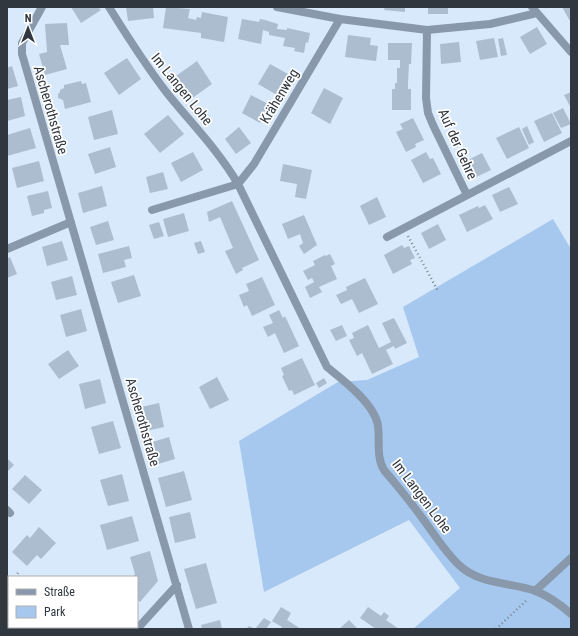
<svg xmlns="http://www.w3.org/2000/svg" width="578" height="636" font-family="'Roboto Condensed',sans-serif">
  <rect width="100%" height="100%" fill="#d7e9fb"/>
  <path fill="#a6c8ee" d="M 553,219 L 571,249 L 571,629 L 413,629 L 460,588 L 409,520 L 264,592 L 239,441 L 338,382 L 367,380 L 419,357 L 403,307 Z"/>
  <path fill="#acbdcf" d="M 71,7 L 98,7 L 101,10 L 81,23 Z
    M 126,7 L 153,7 L 154,18 L 128,21 Z
    M 166,7 L 190,9 L 188,18 L 196,20 L 197,17 L 201,18 L 202,12 L 228,17 L 224,42 L 201,38 L 201,33 L 163,28 Z
    M 385,7 L 405,7 L 405,12 L 384,10 Z
    M 428,7 L 448,7 L 448,14 L 428,14 Z
    M 562,7 L 571,7 L 571,21 L 570,21 Z
    M 242,19 L 259,22 L 260,19 L 265,20 L 278,24 L 277,29 L 287,30 L 287,28 L 310,33 L 308,43 L 306,42 L 304,53 L 294,51 L 295,48 L 283,46 L 285,38 L 269,35 L 269,32 L 263,30 L 261,44 L 238,39 Z
    M 67,23 L 69,45 L 60,45 L 67,69 L 45,75 L 39,54 L 47,52 L 45,24 Z
    M 537,27 L 547,44 L 530,54 L 520,37 Z
    M 348,35 L 371,38 L 370,45 L 378,46 L 376,61 L 345,57 Z
    M 494,38 L 498,57 L 480,60 L 476,41 Z
    M 503,38 L 507,55 L 501,56 L 498,39 Z
    M 459,42 L 461,62 L 441,64 L 440,44 Z
    M 388,43 L 412,43 L 411,64 L 409,64 L 408,83 L 408,89 L 411,89 L 411,110 L 392,110 L 392,89 L 395,89 L 395,83 L 404,83 L 397,83 L 397,68 L 400,68 L 400,60 L 388,60 Z
    M 127,58 L 141,79 L 119,95 L 104,73 Z
    M 197,61 L 212,84 L 191,99 L 176,76 Z
    M 270,64 L 288,74 L 277,95 L 258,84 Z
    M 12,66 L 18,86 L 7,89 L 7,68 Z
    M 81,81 L 82,84 L 86,83 L 91,102 L 65,109 L 63,100 L 58,98 L 58,94 L 60,92 L 60,90 L 64,88 L 64,85 Z
    M 324,88 L 343,98 L 330,124 L 311,113 Z
    M 571,92 L 571,108 L 564,95 Z
    M 251,95 L 270,105 L 260,123 L 242,113 Z
    M 21,97 L 25,116 L 7,121 L 7,100 Z
    M 563,108 L 571,124 L 561,128 L 553,113 Z
    M 112,110 L 118,134 L 94,140 L 88,117 Z
    M 552,113 L 562,133 L 544,142 L 534,121 Z
    M 168,115 L 184,134 L 160,153 L 144,134 Z
    M 413,118 L 424,140 L 415,144 L 416,147 L 406,152 L 396,132 L 403,129 L 400,124 Z
    M 527,126 L 534,142 L 529,145 L 522,129 Z
    M 239,127 L 251,143 L 236,154 L 225,139 Z
    M 519,127 L 529,148 L 507,159 L 496,138 Z
    M 30,128 L 36,148 L 7,156 L 7,135 Z
    M 110,147 L 116,167 L 95,174 L 88,154 Z
    M 193,152 L 203,170 L 181,182 L 171,163 Z
    M 426,152 L 430,159 L 433,158 L 441,174 L 423,183 L 411,160 Z
    M 482,153 L 491,170 L 474,178 L 466,161 Z
    M 39,161 L 44,181 L 17,188 L 12,168 Z
    M 283,164 L 312,170 L 306,199 L 295,197 L 297,184 L 280,181 Z
    M 163,172 L 168,189 L 150,193 L 146,177 Z
    M 102,186 L 107,206 L 83,213 L 78,193 Z
    M 509,187 L 518,204 L 500,212 L 492,195 Z
    M 48,191 L 52,208 L 44,210 L 44,213 L 32,216 L 27,196 Z
    M 377,197 L 386,217 L 369,225 L 360,206 Z
    M 232,201 L 259,260 L 242,268 L 243,270 L 236,274 L 225,251 L 233,248 L 220,217 L 209,222 L 207,212 Z
    M 485,205 L 493,219 L 467,232 L 459,215 L 478,206 L 479,208 Z
    M 184,213 L 189,231 L 168,237 L 163,219 Z
    M 304,215 L 317,245 L 304,254 L 299,246 L 303,243 L 300,234 L 288,239 L 282,224 Z
    M 108,221 L 114,240 L 96,245 L 90,227 Z
    M 159,222 L 164,236 L 154,239 L 149,225 Z
    M 438,224 L 446,240 L 429,249 L 421,233 Z
    M 62,241 L 68,260 L 47,266 L 42,247 Z
    M 201,241 L 205,252 L 198,254 L 194,243 Z
    M 402,245 L 404,248 L 409,246 L 415,258 L 410,260 L 412,264 L 393,274 L 384,255 Z
    M 129,246 L 132,258 L 124,260 L 126,267 L 103,273 L 98,254 Z
    M 330,254 L 335,264 L 331,266 L 337,279 L 319,287 L 322,292 L 310,298 L 305,287 L 314,282 L 312,278 L 308,280 L 303,271 L 315,265 L 313,261 L 325,255 L 326,256 Z
    M 10,257 L 17,274 L 7,278 L 7,259 Z
    M 134,275 L 141,296 L 118,303 L 111,282 Z
    M 72,276 L 77,295 L 56,300 L 51,282 Z
    M 262,277 L 275,305 L 252,316 L 247,305 L 244,307 L 239,295 L 249,291 L 246,284 Z
    M 365,278 L 378,304 L 359,313 L 352,299 L 341,304 L 336,295 L 347,290 L 346,287 Z
    M 81,309 L 87,331 L 66,337 L 60,315 Z
    M 279,310 L 283,318 L 285,316 L 299,346 L 284,353 L 275,333 L 268,337 L 263,327 L 273,323 L 269,315 Z
    M 394,318 L 407,343 L 395,349 L 394,346 L 386,350 L 393,364 L 372,374 L 362,353 L 357,356 L 349,340 L 354,338 L 352,333 L 368,325 L 379,348 L 391,342 L 382,323 Z
    M 342,325 L 347,336 L 336,341 L 330,330 Z
    M 68,350 L 79,366 L 59,379 L 48,364 Z
    M 302,358 L 315,385 L 294,395 L 292,390 L 289,391 L 282,376 L 284,375 L 281,368 Z
    M 217,377 L 229,400 L 210,409 L 199,387 Z
    M 324,378 L 327,383 L 319,388 L 316,383 Z
    M 100,379 L 106,403 L 85,409 L 79,384 Z
    M 159,403 L 164,427 L 146,431 L 141,407 Z
    M 113,421 L 121,448 L 99,454 L 91,427 Z
    M 169,437 L 175,459 L 155,465 L 149,443 Z
    M 7,458 L 14,465 L 7,472 Z
    M 184,471 L 192,500 L 166,507 L 158,478 Z
    M 122,474 L 129,501 L 108,506 L 100,480 Z
    M 25,475 L 42,490 L 29,504 L 12,489 Z
    M 190,512 L 196,538 L 175,543 L 169,517 Z
    M 132,516 L 139,541 L 107,550 L 100,525 Z
    M 39,527 L 56,543 L 41,559 L 37,555 L 27,566 L 12,552 L 27,535 L 30,538 Z
    M 150,551 L 158,581 L 140,602 L 137,599 L 137,577 L 133,577 L 135,574 L 130,557 Z
    M 206,563 L 217,603 L 196,609 L 184,569 Z
    M 7,575 L 9,577 L 9,603 L 7,602 Z
    M 281,607 L 291,613 L 287,620 L 301,629 L 281,629 L 282,627 L 272,621 Z
    M 368,607 L 381,616 L 384,612 L 389,616 L 386,620 L 399,629 L 376,629 L 360,618 Z
    M 264,618 L 271,622 L 266,629 L 246,629 L 249,626 L 255,629 Z
    M 220,620 L 222,629 L 202,629 L 201,625 Z
    M 349,620 L 358,629 L 339,629 Z"/>
  <g fill="none" stroke-linecap="round" stroke-linejoin="round">
    <path stroke="#7c8894" stroke-width="2.5" stroke-dasharray="1 3" stroke-linecap="butt" d="M 408,236 L 438,291
      M 15,577 L 18,573
      M 496,629 L 528,599"/>
    <path stroke="#8999ab" stroke-width="8" d="M 42,7 L 22,43 L 22,54 L 189,629
      M 109,7 C 127,36 146,66 167,93 C 191,123 219,151 238,184 L 327,367 C 343,380 375,404 378,426 C 380,441 376,457 384,470 C 387,474 391,478 394,482 C 403,493 412,504 420,515 C 433,532 444,551 459,565 C 480,585 510,582 536,591 C 550,597 560,604 571,614
      M 277,7 L 340,19 L 427,30 L 490,24 L 537,13
      M 532,7 L 571,52
      M 427,30 L 426,98 L 428,113 L 433,125 L 467,195
      M 238,184 L 254,164 L 340,19
      M 152,210 L 238,184
      M 387,237 L 571,141
      M 7,249 L 71,222
      M 7,510 L 10,513
      M 535,591 L 571,558
      M 137,629 L 177,585"/>
  </g>
  <g text-anchor="middle" stroke-width="3.5" stroke-linejoin="round" paint-order="stroke">
    <g font-size="14" fill="#30373f" stroke="#fff">
      <text transform="translate(182 89) rotate(51)" y="5">Im Langen Lohe</text>
      <text transform="translate(279 96) rotate(-59)" y="5">Krähenweg</text>
      <text transform="translate(51 110) rotate(74)" y="5">Ascherothstraße</text>
      <text transform="translate(458 144) rotate(66)" y="5">Auf der Gehre</text>
      <text transform="translate(143 422) rotate(74)" y="5">Ascherothstraße</text>
      <text transform="translate(422 496) rotate(53)" y="5">Im Langen Lohe</text>
    </g>
  </g>
  <rect width="578" height="636" fill="none" stroke="#30373f" stroke-width="16"/>
  <rect x="8" y="576" width="130" height="52" fill="#ffffff" stroke="#acafb2"/>
  <rect x="16" y="589" width="20" height="6" fill="#8999ab" stroke="#acafb2"/>
  <text x="44" y="596" font-size="12" fill="#30373f">Straße</text>
  <rect x="16" y="606" width="20" height="12" fill="#a6c8ee" stroke="#acafb2"/>
  <text x="44" y="616" font-size="12" fill="#30373f">Park</text>
  <g transform="translate(28 28)" stroke="#ffffff" stroke-width="3" paint-order="stroke">
  <path d="M0-3L7 15L0 10L-7 15Z" fill="#30373f"/>
  <text y="-6" font-size="11" font-weight="bold" text-anchor="middle" fill="#30373f">N</text>
  </g>
</svg>
